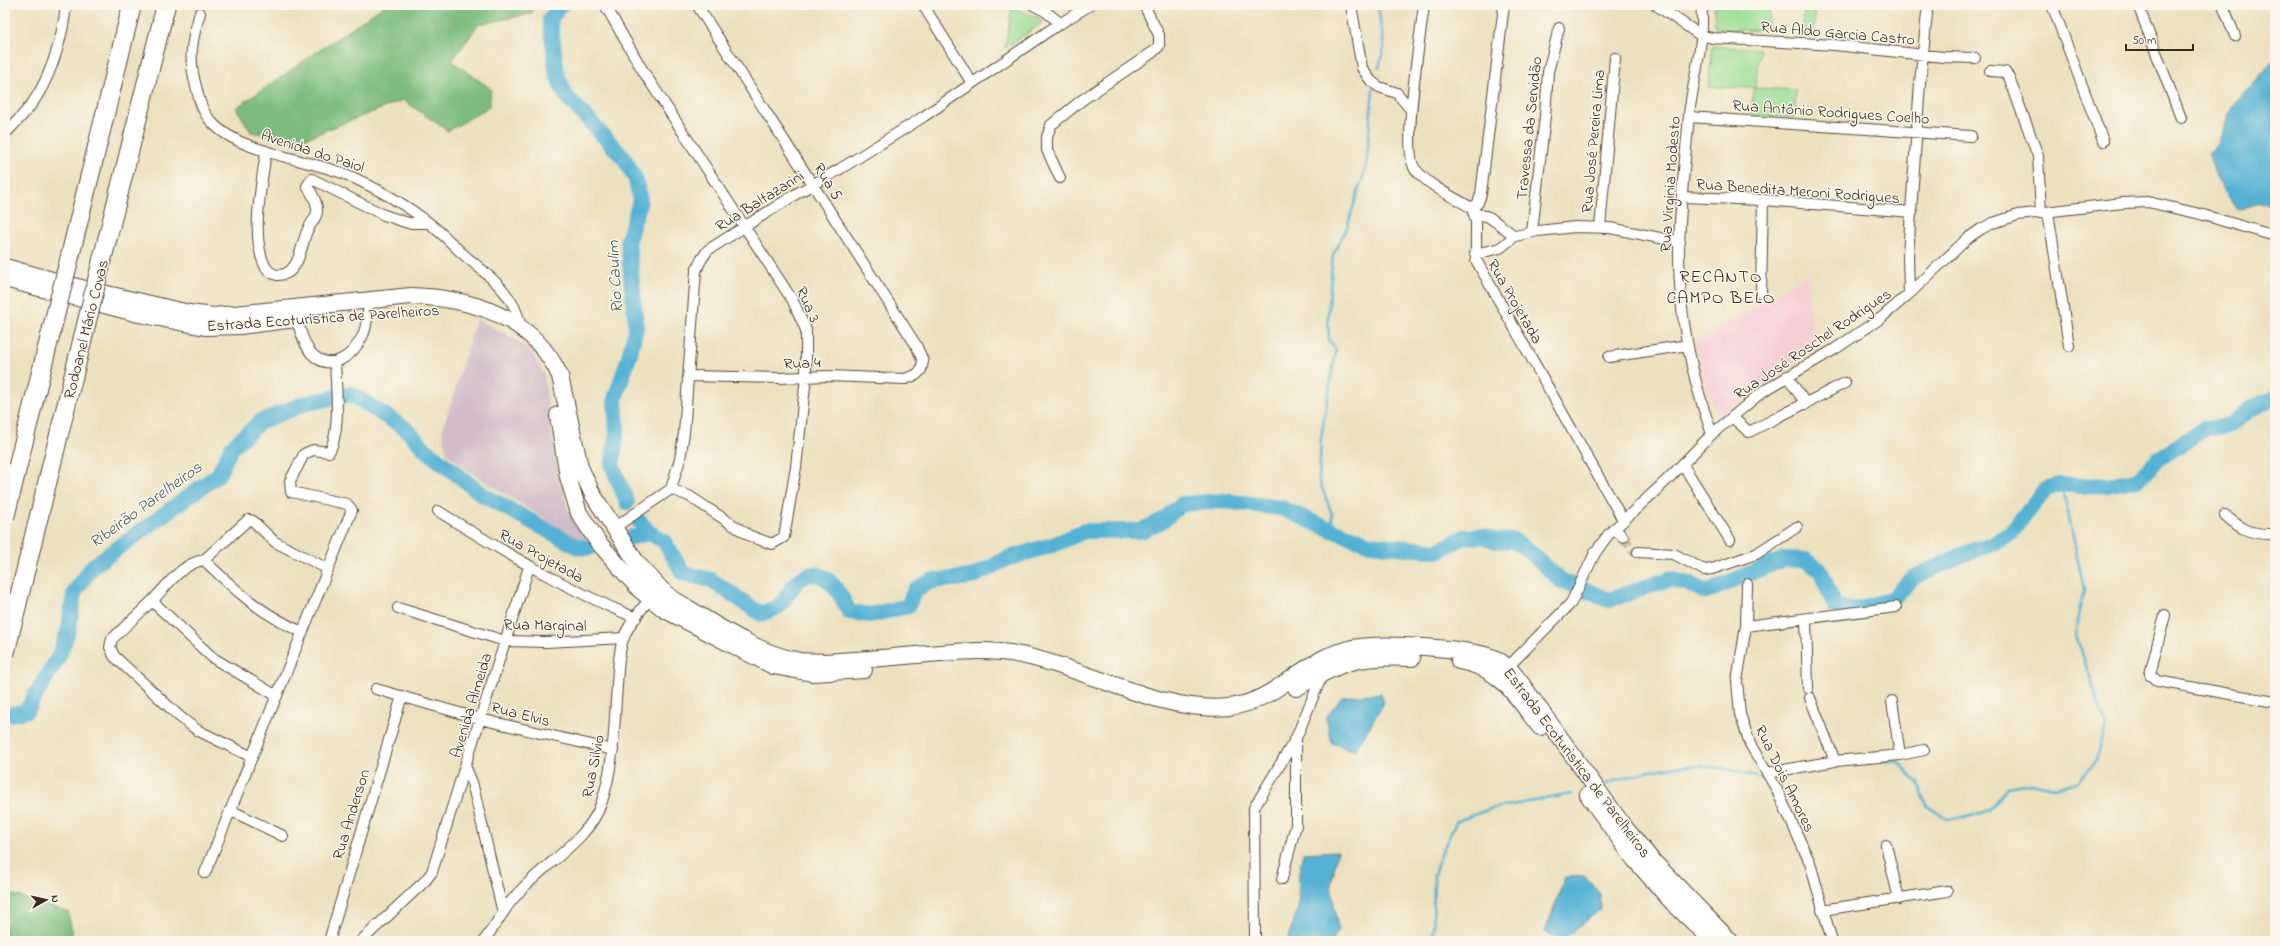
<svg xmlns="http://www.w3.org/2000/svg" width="2280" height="946" font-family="'Indie Flower',sans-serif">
  <rect width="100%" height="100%" fill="#fbf7ec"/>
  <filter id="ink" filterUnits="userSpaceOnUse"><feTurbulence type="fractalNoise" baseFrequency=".025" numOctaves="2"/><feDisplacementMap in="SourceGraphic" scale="8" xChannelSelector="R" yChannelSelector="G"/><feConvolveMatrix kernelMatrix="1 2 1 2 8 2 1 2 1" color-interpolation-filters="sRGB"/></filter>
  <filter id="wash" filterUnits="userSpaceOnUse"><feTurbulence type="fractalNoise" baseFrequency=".012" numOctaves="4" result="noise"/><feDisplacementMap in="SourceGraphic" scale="16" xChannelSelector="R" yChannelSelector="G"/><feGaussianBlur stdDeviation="0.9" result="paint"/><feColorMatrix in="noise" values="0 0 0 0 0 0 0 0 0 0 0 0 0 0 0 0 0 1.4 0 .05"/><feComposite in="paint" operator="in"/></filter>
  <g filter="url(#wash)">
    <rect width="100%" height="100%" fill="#ece1bf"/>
    <path fill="#f6cfd5" d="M 1807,274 L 1815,350 L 1717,418 L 1694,344 Z"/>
    <path fill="#d1bdc8" d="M 476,319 L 515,339 L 532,353 L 544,374 L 554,449 L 567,507 L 589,539 L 582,542 L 474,475 L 447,454 L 442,432 Z"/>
    <path fill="#9cdd94" stroke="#6c8459" d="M 1714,5 L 1770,5 L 1768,31 L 1715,29 Z
      M 1805,5 L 1815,5 L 1814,35 L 1802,34 Z
      M 1012,8 L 1039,18 L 1042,23 L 1005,48 Z
      M 1712,46 L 1760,49 L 1755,88 L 1796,90 L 1794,117 L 1749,116 L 1755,88 L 1709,87 Z"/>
    <path fill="#7dbc7e" stroke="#5c734e" d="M 385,5 L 535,5 L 531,14 L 479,24 L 452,61 L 491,89 L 489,107 L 448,131 L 403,100 L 301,140 L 251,132 L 236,108 Z
      M 11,894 L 68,912 L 74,941 L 5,941 L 5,897 Z"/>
    <path fill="#56b2d4" stroke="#486e79" d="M 2275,59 L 2275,203 L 2256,204 L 2237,210 L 2223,190 L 2208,154 L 2217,146 L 2232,107 Z
      M 1381,693 L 1384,703 L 1355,751 L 1332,743 L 1326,718 L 1342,697 Z
      M 1338,851 L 1331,885 L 1338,930 L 1333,941 L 1287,941 L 1298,908 L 1299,873 L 1303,853 Z
      M 1585,876 L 1600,893 L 1600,910 L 1562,940 L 1545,932 L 1565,877 Z"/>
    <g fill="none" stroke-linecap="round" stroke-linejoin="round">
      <path stroke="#56b2d4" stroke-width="2.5" d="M 1378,5 L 1384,48 L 1379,67
        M 1332,530 L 1332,514 L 1319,480 L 1321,437 L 1336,350 L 1329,340 L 1328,315 L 1333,255 L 1347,227 L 1366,167 L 1373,88
        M 1884,761 L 1897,761 L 1918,782 L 1927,806 L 1947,819 L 1964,818 L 1990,810 L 2008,787 L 2030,783 L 2054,788 L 2077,782 L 2096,761 L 2106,727 L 2075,631 L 2084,589 L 2062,484
        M 1606,784 C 1654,767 1697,759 1747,774 C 1754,775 1761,779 1767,781
        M 1433,941 L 1434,874 L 1443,849 L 1457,821 L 1490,809 L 1572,794"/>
      <path stroke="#56b2d4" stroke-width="16" d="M 561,5 L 550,19 L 557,75 L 566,96 L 624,158 L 636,180 L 640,201 L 628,240 L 636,327 L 629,357 L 615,399 L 617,433 L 612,465 L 627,502
        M 638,520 L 650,533 L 664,541 L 683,573 L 711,580 L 761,614 C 766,611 773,610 778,607 C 786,600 791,587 799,580 C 824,561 841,594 849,612 L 870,615 L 908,606 L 915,590 L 931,581 L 972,577 L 1006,559 L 1055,544 L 1085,531 L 1141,531 L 1163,520 L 1182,504 L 1225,501 L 1281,508 L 1324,527 L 1370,544 L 1438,551 L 1464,537 L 1483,536 L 1496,541 L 1513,540 L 1529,551 L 1560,580 L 1609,600 L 1669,579 L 1690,584 L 1706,592 L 1784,559 L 1806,560 L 1820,570 L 1835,606 L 1855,611 L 1893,598 L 1913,578 L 1961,555 L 1992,544 L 2010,534 L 2046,489 L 2062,484 L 2078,486 L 2108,485 L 2138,479 L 2160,458 L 2205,428 L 2231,425 L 2251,408 L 2275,398
        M 632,537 L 650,533
        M 5,715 L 26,711 L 58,658 L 69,629 L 74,593 L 93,566 L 218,475 L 232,447 L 260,422 L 303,404 L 351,394 L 406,429 L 427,451 L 483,495 L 578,547 L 589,548"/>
    </g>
  </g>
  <g filter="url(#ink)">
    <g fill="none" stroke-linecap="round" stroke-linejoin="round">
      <path stroke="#c9bc9f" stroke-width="10" stroke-dasharray="10 5" stroke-linecap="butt" d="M 1623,537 L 1633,550 L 1638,552"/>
      <g stroke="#564536" stroke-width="12">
        <path id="street" d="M 605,5 L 643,71 L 793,301 L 806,330 L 806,377 L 796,467 L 784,537 L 772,544 L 750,536 L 689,496 L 671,489
          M 923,5 L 972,83
          M 1033,5 L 1045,11 L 1060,23
          M 1351,5 L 1362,68 L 1371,81 L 1379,87 L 1397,93 L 1411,110
          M 1424,5 C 1421,32 1401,151 1415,169 C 1429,186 1453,197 1472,208
          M 1504,5 L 1481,194 L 1478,203 L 1472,208 L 1476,222 L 1476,260 L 1623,520
          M 1656,5 L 1700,35 L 1712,38 L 1835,45 L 1943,57 L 1975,58
          M 1701,5 C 1706,40 1692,82 1689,116 C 1685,163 1679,209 1679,256 C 1679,316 1692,378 1712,434
          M 2052,5 L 2103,141
          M 2138,5 L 2181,118
          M 2223,5 L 2235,36
          M 200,13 C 191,42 188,60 197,90 C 199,101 203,112 210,120 C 237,154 313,159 352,177 C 384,192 417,211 443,235 C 450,241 456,248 463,254 C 486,274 515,293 520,325
          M 1990,71 L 2005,72 L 2009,77 L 2038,156 L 2041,213
          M 1689,117 L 1971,136
          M 5,134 C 16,122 29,110 37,96 C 53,70 63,35 66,5
          M 266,151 C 262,184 250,236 265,266 C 268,271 272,274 277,275 C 299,277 301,245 307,231 C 310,224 316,219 317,212 C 318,203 312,193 307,186 L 312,179 L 384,215 L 408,223 L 429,223
          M 1060,178 L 1047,150 L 1047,137 L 1051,125 L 1082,100 L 1153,52 L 1159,46 L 1159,35 L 1144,5
          M 1682,197 L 1763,200 L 1912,212
          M 2048,212 L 2069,346
          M 1474,213 L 1489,217 L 1515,236
          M 1600,227 L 1615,58
          M 1532,232 L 1545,116 L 1548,72 L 1559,28
          M 1475,254 L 1500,248 L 1515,236 L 1538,231 L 1575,227 L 1610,228 L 1680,242
          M 1761,293 L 1763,200
          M 1909,294 L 1908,255 L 1920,83 L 1927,13
          M 296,319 C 300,329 304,345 311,353 C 331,374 353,356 363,335 C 366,329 367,319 368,311
          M 1609,357 L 1688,345
          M 689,376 L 780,378 L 827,376 L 905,379 L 916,375 L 921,370 L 923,361 L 916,345 L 697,5
          M 1787,376 L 1806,404
          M 1732,417 L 1749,432 L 1845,383
          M 1683,465 L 1730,540
          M 438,511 C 502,551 566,589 636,618
          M 2225,515 C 2241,530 2253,535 2275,534
          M 614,528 L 671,489 L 680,459 L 684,433 L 696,271 L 701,260 L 708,250 L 796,194 L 840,169 L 923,117 L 1050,30 L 1090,5
          M 1614,528 L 1623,537
          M 1638,552 L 1674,554 L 1704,570 L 1712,569 L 1756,554 L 1797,527
          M 204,560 C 182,563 167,586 152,601 L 213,658 L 277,696
          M 1747,584 L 1746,626 L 1737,681 L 1740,714 L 1750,744 L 1777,790 L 1810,863 L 1832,941
          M 152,601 L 112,639 L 110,647 L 114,656 L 180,717 L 197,730 L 252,757
          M 398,608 L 505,641 L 546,642 L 624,638
          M 2165,615 L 2150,674 L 2157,681 L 2275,702
          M 1806,619 L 1808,688
          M 1746,626 L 1896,607
          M 302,632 C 260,613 237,592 204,560 L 248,520 L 253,521 L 275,542 L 328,569
          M 1505,670 L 1571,603 L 1595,553 L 1608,535 L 1668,479 L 1712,434 L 1762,392 L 1835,349 L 1881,318 L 1909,294 L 1968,238 L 1981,229 L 1993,223 L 2018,215 L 2123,203 L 2148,202 L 2200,214 L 2275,236
          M 376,689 L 480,719 L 613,750
          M 1810,698 L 1835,761
          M 1892,701 L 1900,755
          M 1767,773 L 1835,761 L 1900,755 L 1924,750
          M 230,810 L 283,836
          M 1886,845 L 1899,899
          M 205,873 L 352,510 L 347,504 L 291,492 L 290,481 L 304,454 L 313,450 L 329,452 C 341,433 336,386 335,363
          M 1282,879 L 1296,825 L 1296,738 L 1323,673
          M 1822,910 L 1947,891
          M 503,913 C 527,872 587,846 601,804 C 613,770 614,734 616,699 C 618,679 617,658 623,639 C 629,623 643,607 654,594
          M 329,941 L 402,696
          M 361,941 L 425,881 L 432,872 L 465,766
          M 484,941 L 503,913 L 472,782 L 465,766 L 529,567
          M 1255,941 L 1254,808 L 1296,738"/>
      </g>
      <g stroke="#564536" stroke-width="18">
        <path id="primary" d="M 5,267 L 77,287 L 189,313 L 214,316 L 411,296 C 472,298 533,317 560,376 L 580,467 L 593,495 L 637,563 L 660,588 L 673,599 C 710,621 757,654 800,661 C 808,662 817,661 825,662 C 855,660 885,658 916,655 C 951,652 986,648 1021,655 C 1087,668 1161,714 1229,707 C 1268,703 1294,672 1328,656 C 1338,652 1349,648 1360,647 C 1387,643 1469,648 1494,658 C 1505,663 1511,670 1518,679 L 1622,824 L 1651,859 L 1730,941
          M 5,279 L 139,314 L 205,327 L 240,326 L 303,318
          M 558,415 L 568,477 L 579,513 L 598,542 L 640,590 L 665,610 L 773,666 L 812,673 L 864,670
          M 1459,661 C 1501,667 1516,697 1540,727
          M 1296,688 C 1342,661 1359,655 1412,658
          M 1588,795 L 1635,860 L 1673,903 L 1713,941"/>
      </g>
      <g stroke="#564536" stroke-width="20">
        <path id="highway" d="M 71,252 L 132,5
          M 102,260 L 166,5"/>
      </g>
      <use href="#street" stroke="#fff" stroke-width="10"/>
      <use href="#primary" stroke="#fff" stroke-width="16"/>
      <use href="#highway" stroke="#fff" stroke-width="18"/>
      <g stroke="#564536" stroke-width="20" stroke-linecap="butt">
        <path id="highway-bridge" d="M 5,517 L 71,252
          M 5,654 L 102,260"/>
      </g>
      <use href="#highway-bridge" stroke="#fff" stroke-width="18"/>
    </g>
  </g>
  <g text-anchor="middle" stroke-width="3" stroke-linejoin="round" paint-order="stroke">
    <g font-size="16" fill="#3b2a1e" stroke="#fbf7ec">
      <text transform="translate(1838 32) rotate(5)" y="6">Rua Aldo Garcia Castro</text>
      <text transform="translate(1831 111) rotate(4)" y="6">Rua Antônio Rodrigues Coelho</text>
      <text transform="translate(1528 128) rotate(-84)" y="6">Travessa da Servidão</text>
      <text transform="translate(1592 141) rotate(-85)" y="6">Rua José Pereira Lima</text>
      <text transform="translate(313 150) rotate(18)" y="6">Avenida do Paiol</text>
      <text transform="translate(829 181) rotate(58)" y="6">Rua 5</text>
      <text transform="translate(1669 184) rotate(-86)" y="6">Rua Virginia Modesto</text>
      <text transform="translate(1798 190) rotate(4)" y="6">Rua Benedita Meroni Rodrigues</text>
      <text transform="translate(759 200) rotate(-32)" y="6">Rua Baltazarini</text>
      <text transform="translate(1516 301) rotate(60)" y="6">Rua Projetada</text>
      <text transform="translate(809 304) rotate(66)" y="6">Rua 3</text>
      <text transform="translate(323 317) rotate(-4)" y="6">Estrada Ecoturistica de Parelheiros</text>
      <text transform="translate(85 329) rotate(-76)" y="6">Rodoanel Mário Covas</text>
      <text transform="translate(1812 343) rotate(-34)" y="6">Rua José Roschel Rodrigues</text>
      <text transform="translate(802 362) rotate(-2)" y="6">Rua 4</text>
      <text transform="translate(542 555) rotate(29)" y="6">Rua Projetada</text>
      <text transform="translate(545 624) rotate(1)" y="6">Rua Marginal</text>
      <text transform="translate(470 705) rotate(-73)" y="6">Avenida Almeida</text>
      <text transform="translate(521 713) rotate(14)" y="6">Rua Elvis</text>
      <text transform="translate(1578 762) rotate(53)" y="6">Estrada Ecoturistica de Parelheiros</text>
      <text transform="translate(592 766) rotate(-79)" y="6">Rua Silvio</text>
      <text transform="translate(1786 778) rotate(64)" y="6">Rua Dois Amores</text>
      <text transform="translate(350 814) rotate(-73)" y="6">Rua Anderson</text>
    </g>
    <g font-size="17" font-style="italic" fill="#445a5e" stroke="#fbf7ec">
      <text transform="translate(614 277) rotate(-93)" y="6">Rio Caulim</text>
      <text transform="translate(145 504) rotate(-36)" y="6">Ribeirão Parelheiros</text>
    </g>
    <g font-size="18" letter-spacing="1" fill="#3b2a1e" stroke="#fbf7ec">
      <text x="1721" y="282">RECANTO<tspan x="1721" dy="21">CAMPO BELO</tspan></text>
    </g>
  </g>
  <rect width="2280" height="946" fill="none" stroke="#fbf7ec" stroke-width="20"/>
  <g transform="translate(46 900) rotate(82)" stroke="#fbf7ec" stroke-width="3" paint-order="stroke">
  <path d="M0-3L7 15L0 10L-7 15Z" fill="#3b2a1e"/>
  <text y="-6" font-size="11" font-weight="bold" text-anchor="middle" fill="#3b2a1e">N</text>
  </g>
  <path d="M2126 44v6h67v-6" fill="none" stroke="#3b2a1e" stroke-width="2"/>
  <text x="2132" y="44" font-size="12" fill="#3b2a1e" stroke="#fbf7ec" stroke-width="3" paint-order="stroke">50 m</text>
</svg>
